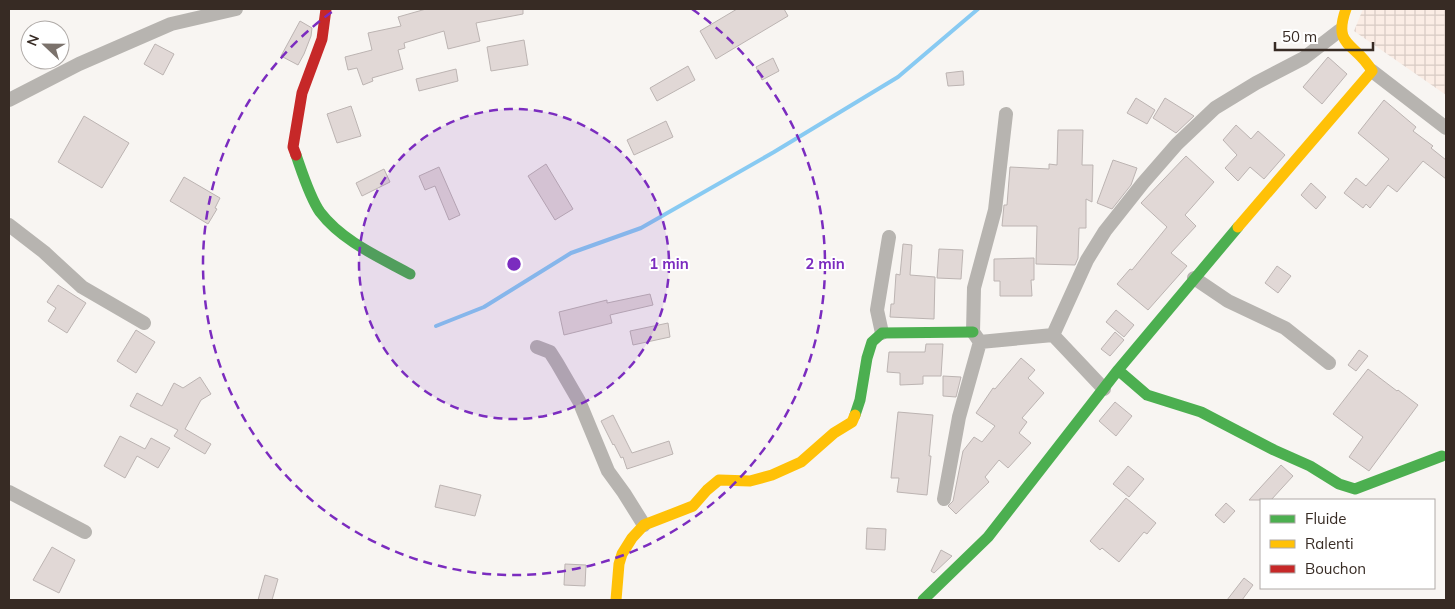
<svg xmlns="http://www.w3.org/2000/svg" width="1455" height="609" font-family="Mulish,sans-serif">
  <defs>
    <pattern id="industrial-grid" width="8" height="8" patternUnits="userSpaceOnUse" patternTransform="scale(1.25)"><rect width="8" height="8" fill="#fbede5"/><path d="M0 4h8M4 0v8" fill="none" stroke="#d8cbc4"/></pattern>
  </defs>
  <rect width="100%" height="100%" fill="#f8f5f2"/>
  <path fill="url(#industrial-grid)" d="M 1363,9 L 1446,9 L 1446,95 L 1354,31 Z"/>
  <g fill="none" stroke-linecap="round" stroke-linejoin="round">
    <path stroke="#88caf2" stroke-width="4" d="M 436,326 L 484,307 L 571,253 L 641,228 L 774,152 L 898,77 L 978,9"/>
  </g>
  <path fill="#e1d8d6" stroke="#bcb4b2" d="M 426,9 L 523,9 L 523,14 L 476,23 L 480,41 L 448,49 L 444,31 L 404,43 L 405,48 L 398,50 L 403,69 L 372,78 L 373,81 L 363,85 L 357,68 L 348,70 L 345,57 L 372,50 L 368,33 L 401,26 L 398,17 Z
    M 737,9 L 784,9 L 788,16 L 716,59 L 700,31 Z
    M 300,21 L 312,28 L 311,36 L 304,54 L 298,65 L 281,56 Z
    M 524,40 L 528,65 L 491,71 L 487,47 Z
    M 155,44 L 174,54 L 163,75 L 144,64 Z
    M 1328,57 L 1347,74 L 1322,104 L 1303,87 Z
    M 773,58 L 779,71 L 762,80 L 756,67 Z
    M 688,66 L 695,80 L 657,101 L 650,88 Z
    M 456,69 L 458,81 L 419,91 L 416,79 Z
    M 963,71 L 964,85 L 948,86 L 946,73 Z
    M 1136,98 L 1155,110 L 1147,124 L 1127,113 Z
    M 1165,98 L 1194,116 L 1176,133 L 1153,118 Z
    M 1384,100 L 1416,127 L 1413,131 L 1433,146 L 1431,148 L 1446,160 L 1446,179 L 1423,161 L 1397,192 L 1388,185 L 1370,208 L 1366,204 L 1363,208 L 1344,193 L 1356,178 L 1366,186 L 1389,159 L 1358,133 Z
    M 351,106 L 361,136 L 337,143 L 327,114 Z
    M 84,116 L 129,143 L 102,188 L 58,162 Z
    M 666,121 L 673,137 L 634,155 L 627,140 Z
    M 1236,125 L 1251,139 L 1258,131 L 1285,155 L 1264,179 L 1250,167 L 1238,181 L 1225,168 L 1237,155 L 1223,140 Z
    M 1058,130 L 1083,130 L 1082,165 L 1093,165 L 1092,202 L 1086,199 L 1086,228 L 1079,228 L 1078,258 L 1075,265 L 1036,264 L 1037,226 L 1002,226 L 1004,205 L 1007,205 L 1010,167 L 1049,169 L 1049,164 L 1057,165 Z
    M 1186,156 L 1214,182 L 1185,215 L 1196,226 L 1171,253 L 1187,266 L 1148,310 L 1117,284 L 1130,269 L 1132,270 L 1167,227 L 1141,203 Z
    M 1113,160 L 1137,168 L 1131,185 L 1112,209 L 1097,203 Z
    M 546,164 L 573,209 L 555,220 L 528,176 Z
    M 439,167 L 460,215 L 449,220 L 435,186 L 425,190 L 419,176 Z
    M 384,169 L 390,182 L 362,196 L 356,183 Z
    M 184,177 L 220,198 L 215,208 L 217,209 L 208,224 L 170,201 Z
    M 1311,183 L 1326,197 L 1316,209 L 1301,195 Z
    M 903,244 L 912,245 L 910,275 L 935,277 L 934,319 L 890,317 L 891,304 L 894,304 L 896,274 L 900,275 Z
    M 939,249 L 963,250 L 961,279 L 937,278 Z
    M 1034,258 L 1034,280 L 1031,280 L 1032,296 L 1000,296 L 1000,281 L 994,281 L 994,259 Z
    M 1277,266 L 1291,276 L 1278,293 L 1265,283 Z
    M 58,285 L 86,303 L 67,333 L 48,321 L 56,308 L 47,302 Z
    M 650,294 L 653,305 L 610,315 L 612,323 L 564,335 L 559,312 L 607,300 L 607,303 Z
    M 1116,310 L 1134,325 L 1124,337 L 1106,322 Z
    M 668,323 L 670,337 L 633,345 L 630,331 Z
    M 136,330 L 155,342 L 136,373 L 117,361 Z
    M 1115,332 L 1124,340 L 1110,356 L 1101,349 Z
    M 926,344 L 943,344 L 941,376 L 923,376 L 923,384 L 900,385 L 900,373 L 887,372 L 889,352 L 925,352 Z
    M 1359,350 L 1368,356 L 1356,371 L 1348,365 Z
    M 1021,358 L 1035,370 L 1028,378 L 1044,393 L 1022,418 L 1027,422 L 1019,433 L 1031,443 L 1008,468 L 999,460 L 985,477 L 989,482 L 956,514 L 948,506 L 953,501 L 963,451 L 974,437 L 982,442 L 995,426 L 976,413 L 993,388 L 995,389 Z
    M 1368,369 L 1397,391 L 1398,390 L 1418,405 L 1369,471 L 1349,457 L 1363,437 L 1333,414 Z
    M 943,376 L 961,377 L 956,397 L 943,396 Z
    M 200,377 L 211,394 L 201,400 L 185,429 L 211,444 L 205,454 L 174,436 L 178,430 L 130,406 L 137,393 L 162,406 L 174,383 L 183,388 Z
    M 1115,402 L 1132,416 L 1116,436 L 1099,421 Z
    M 898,412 L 933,415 L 929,456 L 931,456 L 927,495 L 897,492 L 899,478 L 891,478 Z
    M 613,415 L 632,453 L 669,441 L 673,454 L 627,469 L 623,457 L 621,458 L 614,444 L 613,445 L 601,421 Z
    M 120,436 L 145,449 L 151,438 L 170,448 L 158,468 L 137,456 L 125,478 L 104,466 Z
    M 1281,465 L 1293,476 L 1271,500 L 1249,500 Z
    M 1128,466 L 1144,479 L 1129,497 L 1113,484 Z
    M 440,485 L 481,495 L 475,516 L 435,507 Z
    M 1126,498 L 1156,523 L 1147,534 L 1144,532 L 1119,562 L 1102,548 L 1100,550 L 1090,541 Z
    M 1226,503 L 1235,511 L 1224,523 L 1215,515 Z
    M 867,528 L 886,529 L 885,550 L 866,549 Z
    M 52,547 L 75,560 L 59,593 L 33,580 Z
    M 941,550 L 952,556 L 934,573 L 931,571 Z
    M 565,564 L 586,565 L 585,586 L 564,585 Z
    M 265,575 L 278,579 L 272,600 L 258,600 Z
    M 1244,578 L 1253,585 L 1242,600 L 1227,600 Z"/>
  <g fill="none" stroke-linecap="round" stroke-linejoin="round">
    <path stroke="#b7b4b0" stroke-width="14" d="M 1372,71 L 1446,128
      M 9,100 L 79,64 L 171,24 L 236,9
      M 9,225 L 44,252 L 82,287 L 144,323
      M 1194,278 L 1228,301 L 1285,328 L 1329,363
      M 882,333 L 877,310 L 889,237
      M 980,342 L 973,332 L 974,288 L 995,210 L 1006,114
      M 980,342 L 1053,335
      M 537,347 L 550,352 L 557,363 L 579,401 L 608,471 L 624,493 L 644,525
      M 1104,389 L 1053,335 L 1087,260 L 1105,231 L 1143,183 L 1177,144 L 1215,108 L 1256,83 L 1304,58 L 1339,31
      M 9,492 L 85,532
      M 944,499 L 959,417 L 980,342"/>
    <path stroke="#4caf50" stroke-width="11" d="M 296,155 C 302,172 310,198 320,212 C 342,241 379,257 410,274
      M 1118,370 L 1147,395 L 1201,412 L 1274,450 L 1310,466 L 1339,484 L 1355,489 L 1442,456
      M 855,415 L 860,400 L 867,358 L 872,342 L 882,333 L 973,332
      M 923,600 L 988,537 L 1118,370 L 1238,227"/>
    <path stroke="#ffc107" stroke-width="11" d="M 1238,227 L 1372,71 C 1356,42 1332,48 1346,9
      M 616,600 L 619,564 L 622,554 L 632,538 L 644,525 L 693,506 L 707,490 L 719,480 L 750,481 L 772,475 L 801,462 L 834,433 L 852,422 L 855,415"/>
    <path stroke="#c62828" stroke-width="11" d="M 296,155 L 293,147 L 302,93 L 322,39 L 326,9"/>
  </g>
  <circle cx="514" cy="264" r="155" fill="#7b2cbf" fill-opacity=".12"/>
  <g fill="none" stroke="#7b2cbf" stroke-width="2.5" stroke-dasharray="9 6">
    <circle cx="514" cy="264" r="155"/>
    <path d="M692 9A311 311 0 1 1 336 9"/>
  </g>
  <circle cx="514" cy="264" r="8" fill="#7b2cbf" stroke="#fff" stroke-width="2.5"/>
  <g font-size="15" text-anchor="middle" font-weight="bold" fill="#7b2cbf" stroke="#fff" stroke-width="4" stroke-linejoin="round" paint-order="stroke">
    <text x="669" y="269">1 min</text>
    <text x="825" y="269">2 min</text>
  </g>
  <rect width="1455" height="609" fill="none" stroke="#372b24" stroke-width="20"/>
  <rect x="1260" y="499" width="175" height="90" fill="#ffffff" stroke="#afaaa7"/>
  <rect x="1270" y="515" width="25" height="8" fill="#4caf50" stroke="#afaaa7"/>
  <text x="1305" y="524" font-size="15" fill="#372b24">Fluide</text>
  <rect x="1270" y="540" width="25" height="8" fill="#ffc107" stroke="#afaaa7"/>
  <text x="1305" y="549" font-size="15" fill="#372b24">Ralenti</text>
  <rect x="1270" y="565" width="25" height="8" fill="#c62828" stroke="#afaaa7"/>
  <text x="1305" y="574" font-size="15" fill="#372b24">Bouchon</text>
  <g transform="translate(45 45) rotate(292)"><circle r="24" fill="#ffffff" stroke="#afaaa7"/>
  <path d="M0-4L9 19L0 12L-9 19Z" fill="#7b726c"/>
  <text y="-8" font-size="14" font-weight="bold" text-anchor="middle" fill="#372b24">N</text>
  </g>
  <path d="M1275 42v8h98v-8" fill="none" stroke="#372b24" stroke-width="2.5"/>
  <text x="1282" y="42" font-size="15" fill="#372b24" stroke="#ffffff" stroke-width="4" paint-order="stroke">50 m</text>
</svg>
